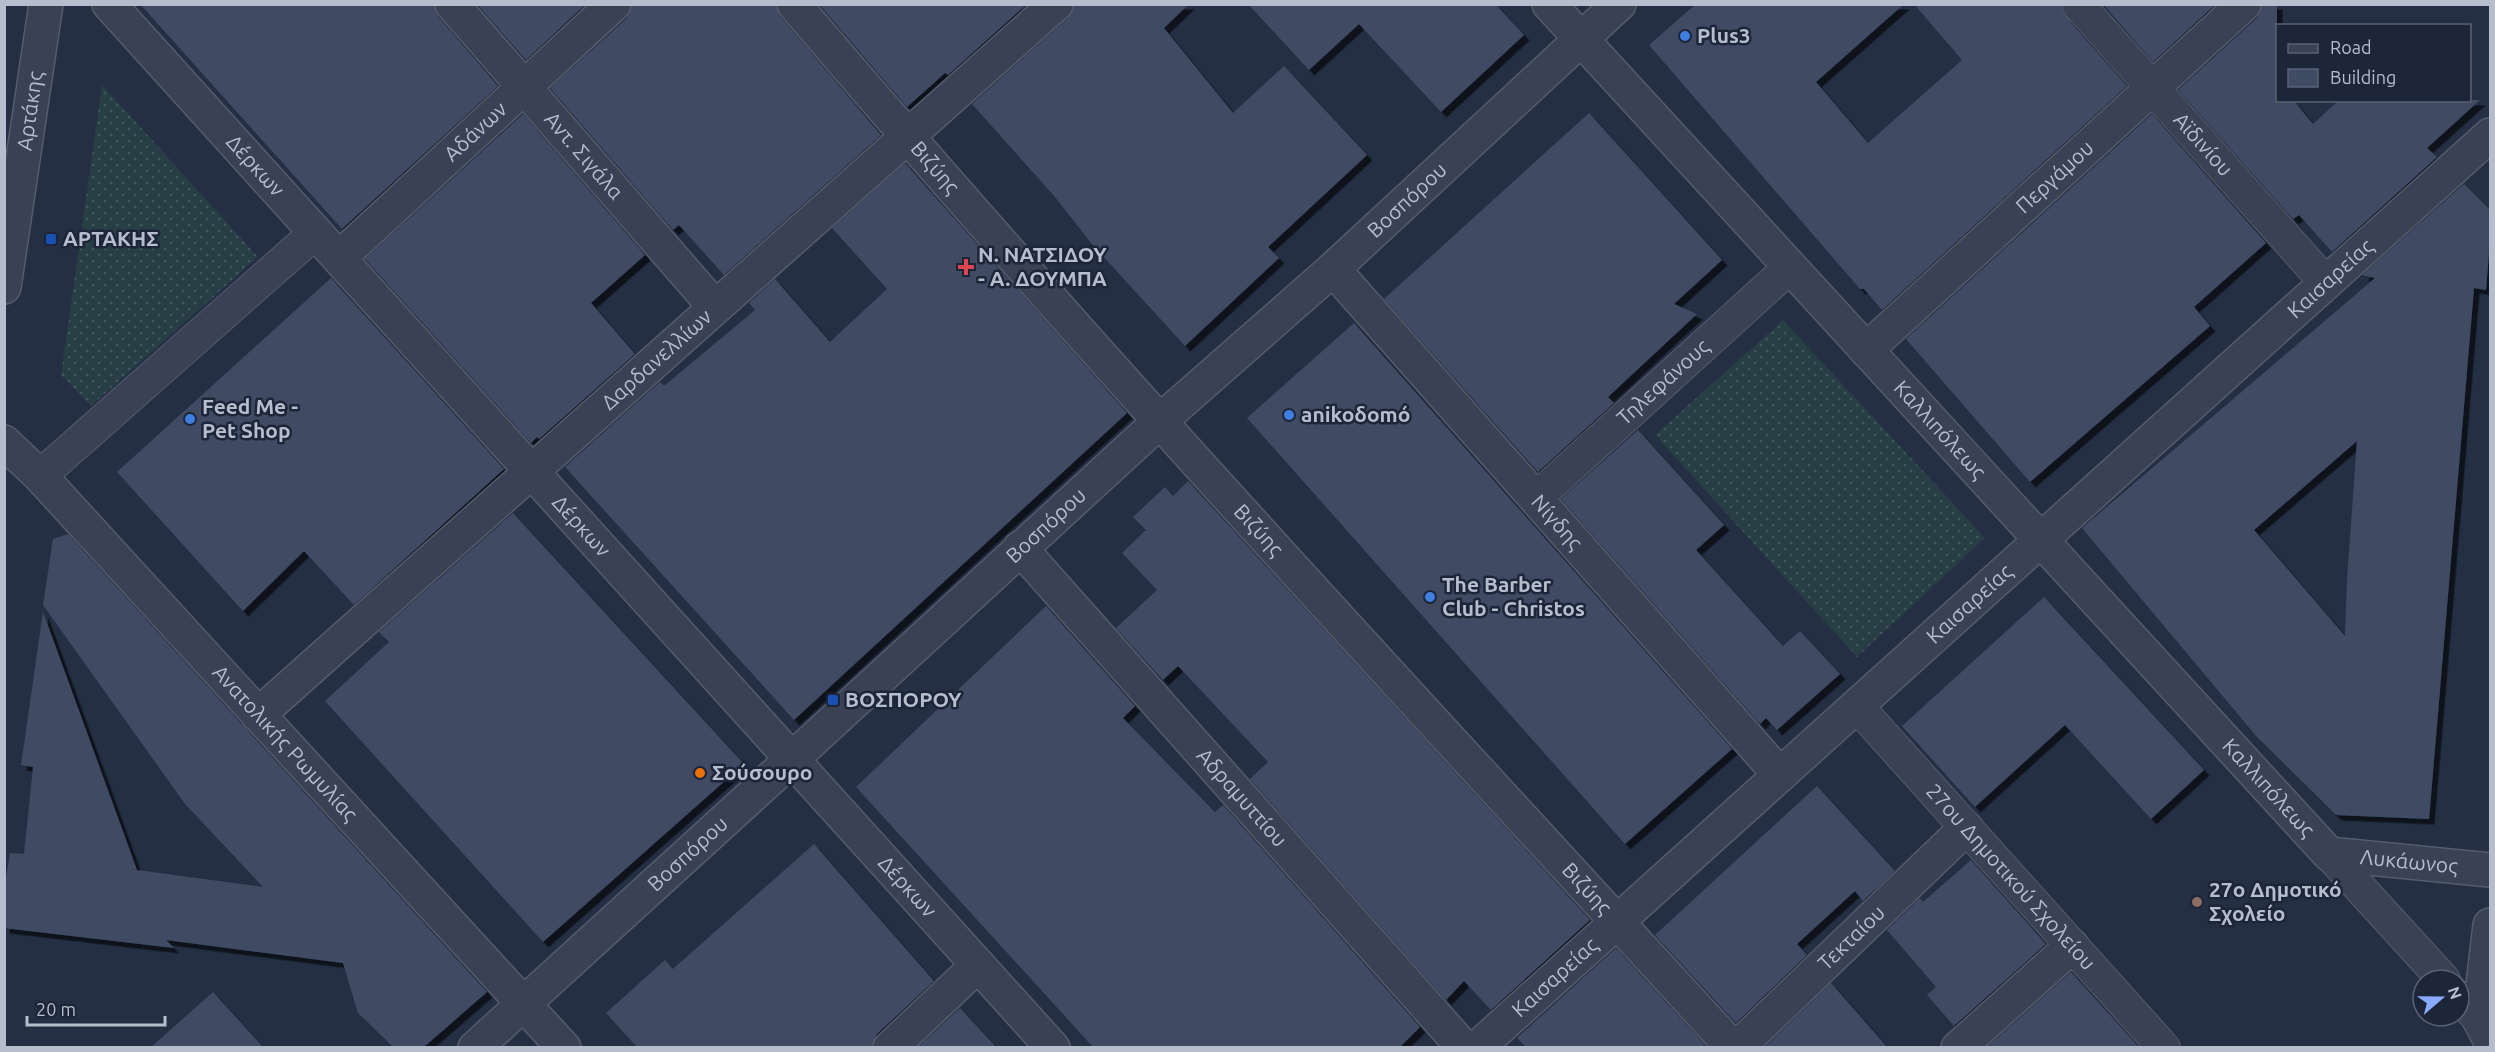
<svg xmlns="http://www.w3.org/2000/svg" width="2495" height="1052" font-family="Ubuntu,sans-serif">
  <defs>
    <pattern id="grass-dots" width="8" height="8" patternUnits="userSpaceOnUse" patternTransform="scale(1.5)"><rect width="8" height="8" fill="#263e44"/><path d="M2 2h.1M6 6h.1" fill="none" stroke="#43585e" stroke-width="1.8" stroke-linecap="round"/></pattern>
    <filter id="shadow"><feDropShadow dx="5.5" dy="5.5" stdDeviation="0" flood-color="#0009"/></filter>
  </defs>
  <rect width="100%" height="100%" fill="#242f43"/>
  <path fill="url(#grass-dots)" d="M 102,85 L 258,257 L 91,406 L 61,375 Z
    M 1783,320 L 1985,538 L 1857,657 L 1655,435 Z"/>
  <path fill="#404b64" fill-rule="evenodd" filter="url(#shadow)" d="M 140,4 L 434,4 L 438,16 L 498,86 L 342,229 Z
    M 477,4 L 586,4 L 526,60 Z
    M 632,4 L 776,4 L 780,16 L 881,135 L 724,275 L 679,225 L 673,230 L 550,88 L 627,18 Z
    M 819,4 L 1027,4 L 948,75 L 945,73 L 907,107 Z
    M 1074,4 L 1189,4 L 1164,28 L 1233,113 L 1284,66 L 1367,155 L 1268,247 L 1279,258 L 1185,346 L 1091,243 L 1055,197 L 972,104 L 1068,18 Z
    M 1248,4 L 1495,4 L 1524,35 L 1441,112 L 1359,24 L 1309,70 Z
    M 1696,4 L 1904,4 L 1816,82 L 1868,143 L 1962,60 L 1914,4 L 2060,4 L 2065,16 L 2127,86 L 1882,310 L 1864,289 L 1860,289 L 1649,45 Z
    M 2103,4 L 2216,4 L 2153,62 Z
    M 2262,4 L 2277,4 L 2277,100 L 2293,100 L 2313,124 L 2339,100 L 2480,100 L 2427,148 L 2437,157 L 2332,252 L 2299,215 L 2293,219 L 2178,90 L 2257,18 Z
    M 1589,113 L 1722,260 L 1674,304 L 1697,314 L 1608,397 L 1614,403 L 1538,472 L 1384,299 Z
    M 523,114 L 645,255 L 591,303 L 635,354 L 539,439 L 537,437 L 531,443 L 365,259 Z
    M 2152,114 L 2266,243 L 2194,307 L 2210,326 L 2030,482 L 1906,339 Z
    M 905,163 L 1127,413 L 794,720 L 565,467 L 660,382 L 664,386 L 755,310 L 749,303 L 775,279 L 830,342 L 887,289 L 832,228 Z
    M 2464,184 L 2490,210 L 2490,239 L 2486,290 L 2474,288 L 2429,819 L 2336,815 L 2257,737 L 2082,528 L 2375,278 L 2362,275 ZM 2357,441 L 2347,579 L 2345,636 L 2254,530 Z
    M 331,278 L 504,469 L 354,605 L 304,551 L 243,611 L 117,472 Z
    M 1354,323 L 1732,749 L 1625,844 L 1247,418 Z
    M 1638,430 L 1724,525 L 1696,550 L 1783,646 L 1800,631 L 1840,674 L 1777,730 L 1766,718 L 1760,724 L 1561,499 Z
    M 1188,481 L 1590,920 L 1491,1010 L 1464,981 L 1446,1000 L 1250,779 L 1268,762 L 1178,666 L 1163,680 L 1116,628 L 1157,590 L 1122,553 L 1146,530 L 1133,517 L 1165,487 L 1173,496 Z
    M 513,513 L 744,764 L 543,942 L 325,701 L 389,642 L 379,632 Z
    M 68,534 L 487,992 L 424,1047 L 393,1047 L 358,1013 L 343,963 L 166,940 L 174,948 L 4,928 L 4,891 L 10,853 L 24,854 L 33,767 L 21,765 L 43,612 L 137,870 L 263,887 L 185,804 L 43,605 L 53,539 Z
    M 2044,597 L 2204,770 L 2151,819 L 2065,725 L 1975,807 L 1902,726 Z
    M 1046,606 L 1135,706 L 1123,718 L 1215,812 L 1223,805 L 1420,1027 L 1400,1047 L 1093,1047 L 856,787 Z
    M 1817,786 L 1895,871 L 1863,901 L 1855,891 L 1797,944 L 1807,955 L 1736,1023 L 1655,935 Z
    M 814,844 L 934,981 L 877,1034 L 872,1047 L 637,1047 L 606,1013 L 665,960 L 673,969 Z
    M 1971,860 L 2046,944 L 1954,1026 L 1927,995 L 1936,987 L 1887,930 L 1920,898 L 1923,902 Z
    M 1616,948 L 1707,1047 L 1526,1047 L 1517,1038 Z
    M 2071,972 L 2139,1047 L 1987,1047 Z
    M 1831,983 L 1887,1047 L 1765,1047 Z
    M 213,992 L 263,1047 L 151,1047 Z
    M 960,1008 L 996,1047 L 918,1047 Z"/>
  <g fill="none" stroke-linecap="round" stroke-linejoin="round">
    <g stroke="#545c6d" stroke-width="34">
      <g id="pedestrian">
        <path id="s1" d="M 2078,4 L 2326,283"/>
        <path d="M 40,476 L 315,233"/>
        <path id="s2" d="M 1536,498 L 1790,267"/>
        <path id="s3" d="M 1857,706 L 2164,1048"/>
        <path d="M 2329,854 L 2444,980"/>
        <path d="M 2459,997 L 2479,1019"/>
      </g>
    </g>
    <g stroke="#545c6d" stroke-width="36">
      <g id="minor">
        <path id="s4" d="M 109,4 L 1053,1048"/>
        <path id="s5" d="M 452,4 L 715,307"/>
        <path id="s6" d="M 794,4 C 1097,361 1417,703 1733,1048"/>
        <path id="s7" d="M 1549,4 L 2329,854 L 2490,870"/>
        <path d="M 2081,7 L 2083,4"/>
        <path id="s8" d="M 339,258 L 614,4"/>
        <path id="s9" d="M 1333,269 L 1780,775"/>
        <path id="s10" d="M 1866,350 L 2244,4"/>
        <path id="s11" d="M 4,442 L 40,476 L 564,1048"/>
        <path id="s12" d="M 1020,548 L 1464,1048"/>
        <path id="s13" d="M 258,715 L 1056,4"/>
        <path d="M 890,1048 L 978,965"/>
        <path id="s14" d="M 1477,1048 L 2490,135"/>
        <path id="s15" d="M 1737,1048 L 1966,828"/>
        <path d="M 1958,1048 L 2072,946"/>
      </g>
    </g>
    <g stroke="#545c6d" stroke-width="36">
      <g id="tertiary">
        <path id="s16" d="M 4,287 L 46,4"/>
        <path d="M 2490,925 L 2479,1019 L 2490,1040"/>
        <path id="s17" d="M 475,1048 L 792,759 L 1160,421 L 1333,269 L 1619,4"/>
      </g>
    </g>
    <use href="#pedestrian" stroke="#394153" stroke-width="32"/>
    <use href="#minor" stroke="#394153" stroke-width="33"/>
    <use href="#tertiary" stroke="#394153" stroke-width="33"/>
  </g>
  <g fill="#3f7fe0" stroke="#1d2638" stroke-width="2">
    <circle cx="1685" cy="36" r="6"/>
    <circle cx="1289" cy="415" r="6"/>
    <circle cx="190" cy="419" r="6"/>
    <circle cx="1430" cy="597" r="6"/>
  </g>
  <g fill="#1a4fb4" stroke="#1d2638" stroke-width="2">
    <rect x="45" y="233" width="12" height="12" rx="3"/>
    <rect x="827" y="694" width="12" height="12" rx="3"/>
  </g>
  <path fill="#e0444e" stroke="#1d2638" stroke-width="2" d="M963 258h6v6h6v6h-6v6h-6v-6h-6v-6h6z"/>
  <circle fill="#e8710a" stroke="#1d2638" stroke-width="2" cx="700" cy="773" r="6"/>
  <circle fill="#8d6e63" stroke="#1d2638" stroke-width="2" cx="2197" cy="902" r="6"/>
  <g text-anchor="middle" stroke-width="5" stroke-linejoin="round" paint-order="stroke">
    <g font-size="21" font-weight="bold" fill="#b6bdcd" stroke="#1d2638" text-anchor="start">
      <text x="1697" y="43">Plus3</text>
      <text x="63" y="246">ΑΡΤΑΚΗΣ</text>
      <text x="978" y="262">Ν. ΝΑΤΣΙΔΟΥ<tspan x="978" dy="24">- Α. ΔΟΥΜΠΑ</tspan></text>
      <text x="202" y="414">Feed Me -<tspan x="202" dy="24">Pet Shop</tspan></text>
      <text x="1301" y="422">anikoδomό</text>
      <text x="1442" y="592">The Barber<tspan x="1442" dy="24">Club - Christos</tspan></text>
      <text x="845" y="707">ΒΟΣΠΟΡΟΥ</text>
      <text x="712" y="780">Σούσουρο</text>
      <text x="2209" y="897">27ο Δημοτικό<tspan x="2209" dy="24">Σχολείο</tspan></text>
    </g>
    <g font-size="21" fill="#b6bdcd" stroke="#1d2638">
      <text dy="7" stroke="none"><textPath href="#s16" startOffset="178">Αρτάκης</textPath></text>
      <text dy="7" stroke="none"><textPath href="#s8" startOffset="186">Αδάνων</textPath></text>
      <text dy="7" stroke="none"><textPath href="#s1" startOffset="188">Αϊδινίου</textPath></text>
      <text dy="7" stroke="none"><textPath href="#s5" startOffset="201">Αντ. Σιγάλα</textPath></text>
      <text dy="7" stroke="none"><textPath href="#s4" startOffset="218">Δέρκων</textPath></text>
      <text dy="7" stroke="none"><textPath href="#s6" startOffset="216">Βιζύης</textPath></text>
      <text dy="7" stroke="none"><textPath href="#s10" startOffset="256">Περγάμου</textPath></text>
      <text dy="7" stroke="none"><textPath href="#s17" startOffset="1260">Βοσπόρου</textPath></text>
      <text dy="7" stroke="none"><textPath href="#s14" startOffset="1149">Καισαρείας</textPath></text>
      <text dy="7" stroke="none"><textPath href="#s13" startOffset="534">Δαρδανελλίων</textPath></text>
      <text dy="7" stroke="none"><textPath href="#s2" startOffset="172">Τηλεφάνους</textPath></text>
      <text dy="7" stroke="none"><textPath href="#s7" startOffset="578">Καλλιπόλεως</textPath></text>
      <text dy="7" stroke="none"><textPath href="#s9" startOffset="338">Νίγδης</textPath></text>
      <text dy="7" stroke="none"><textPath href="#s17" startOffset="774">Βοσπόρου</textPath></text>
      <text dy="7" stroke="none"><textPath href="#s4" startOffset="704">Δέρκων</textPath></text>
      <text dy="7" stroke="none"><textPath href="#s6" startOffset="702">Βιζύης</textPath></text>
      <text dy="7" stroke="none"><textPath href="#s14" startOffset="663">Καισαρείας</textPath></text>
      <text dy="7" stroke="none"><textPath href="#s11" startOffset="412">Ανατολικής Ρωμυλίας</textPath></text>
      <text dy="7" stroke="none"><textPath href="#s7" startOffset="1064">Καλλιπόλεως</textPath></text>
      <text dy="7" stroke="none"><textPath href="#s12" startOffset="334">Αδραμυττίου</textPath></text>
      <text dy="7" stroke="none"><textPath href="#s17" startOffset="288">Βοσπόρου</textPath></text>
      <text dy="7" stroke="none"><textPath href="#s7" startOffset="1234">Λυκάωνος</textPath></text>
      <text dy="7" stroke="none"><textPath href="#s3" startOffset="230">27ου Δημοτικού Σχολείου</textPath></text>
      <text dy="7" stroke="none"><textPath href="#s4" startOffset="1190">Δέρκων</textPath></text>
      <text dy="7" stroke="none"><textPath href="#s6" startOffset="1188">Βιζύης</textPath></text>
      <text dy="7" stroke="none"><textPath href="#s15" startOffset="159">Τεκταίου</textPath></text>
      <text dy="7" stroke="none"><textPath href="#s14" startOffset="105">Καισαρείας</textPath></text>
    </g>
  </g>
  <rect width="2495" height="1052" fill="none" stroke="#b6bdcd" stroke-width="12"/>
  <rect x="2276" y="24" width="195" height="78" fill="#1d2638" stroke="#5a6274" stroke-width="1.5"/>
  <rect x="2288" y="44" width="30" height="9" fill="#394153" stroke="#5a6274" stroke-width="1.5"/>
  <text x="2330" y="54" font-size="18" fill="#b6bdcd">Road</text>
  <rect x="2288" y="69" width="30" height="18" fill="#404b64" stroke="#5a6274" stroke-width="1.5"/>
  <text x="2330" y="84" font-size="18" fill="#b6bdcd">Building</text>
  <g transform="translate(2441 998) rotate(70)"><circle r="28" fill="#1d2638" stroke="#5a6274" stroke-width="1.5"/>
  <path d="M0-4.5L10 22L0 15L-10 22Z" fill="#89abff"/>
  <text y="-9" font-size="16" font-weight="bold" text-anchor="middle" fill="#b6bdcd">N</text>
  </g>
  <path d="M27 1016v9h138v-9" fill="none" stroke="#b6bdcd" stroke-width="3"/>
  <text x="36" y="1016" font-size="18" fill="#b6bdcd" stroke="#1d2638" stroke-width="4.5" paint-order="stroke">20 m</text>
</svg>
